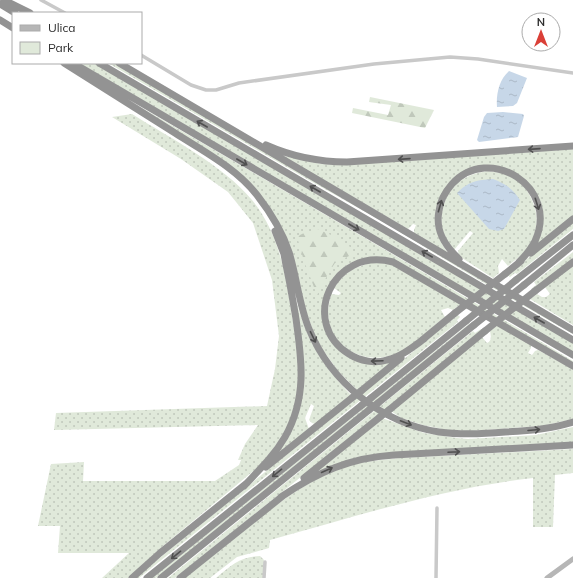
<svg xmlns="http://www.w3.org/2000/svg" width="573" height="578" font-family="Mulish,sans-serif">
  <defs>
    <pattern id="green-dots" width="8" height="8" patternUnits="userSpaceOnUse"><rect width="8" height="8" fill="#e0e9da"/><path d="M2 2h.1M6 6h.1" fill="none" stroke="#c0c8bb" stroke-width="1.8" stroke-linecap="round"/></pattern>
    <pattern id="forest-firs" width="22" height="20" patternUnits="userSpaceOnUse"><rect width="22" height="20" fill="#e0e9da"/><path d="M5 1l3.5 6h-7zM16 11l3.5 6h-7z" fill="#c0c8bb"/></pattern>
    <pattern id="water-ripples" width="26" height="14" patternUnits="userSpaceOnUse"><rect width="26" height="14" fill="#c7d7e8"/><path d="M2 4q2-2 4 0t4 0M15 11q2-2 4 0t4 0" fill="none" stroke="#abb9c7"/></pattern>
  </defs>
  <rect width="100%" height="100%" fill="#fff"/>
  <path fill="url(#green-dots)" d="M 79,63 L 94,63 L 573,343 L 573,352 Z
    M 108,63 L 114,63 L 573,331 L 573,334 L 479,280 L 385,223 L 307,179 Z
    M 130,101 C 278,187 426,273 573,361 L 573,364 L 392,259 C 376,256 354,256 342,270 C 336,276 327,304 323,313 L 343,353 L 392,362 L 357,390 L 338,371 L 323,350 L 315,336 L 306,311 L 294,260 L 251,184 Z
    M 132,114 C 170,138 223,165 252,200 C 281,236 286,278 293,322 C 297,347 302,372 297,397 C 292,425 276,448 257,468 L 163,546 L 128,578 L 102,578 L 129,553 L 58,553 L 60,526 L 38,526 L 51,464 L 84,462 L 83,481 L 215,481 L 239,465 L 241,460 L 238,460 L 245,444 L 258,425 L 54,430 L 56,413 L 267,406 L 275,369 L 279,336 L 272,280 L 253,223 L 228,192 L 181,159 L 112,117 Z
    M 573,149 L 573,216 L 536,246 L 543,214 L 522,178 L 478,167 L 440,197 L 442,244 L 447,252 L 446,252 L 414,233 L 414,230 L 416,225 L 413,224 L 408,229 L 280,155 L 321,164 L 342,165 Z
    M 488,171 C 497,172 507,174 515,178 C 521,182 526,188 529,194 C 539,213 540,228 528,247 C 523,255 515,260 508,266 L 502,259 L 498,266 L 499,273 L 493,278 L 459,256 L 458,251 L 473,233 L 470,231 L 454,250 C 451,245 446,240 444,234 C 441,228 441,219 442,213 C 446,188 463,174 488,171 Z
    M 573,222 L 573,229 L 517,274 L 515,273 L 510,277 L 507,275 Z
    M 573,252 L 573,258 L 533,290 L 531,289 L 536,285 L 534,282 Z
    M 369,263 L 384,263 L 395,266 L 461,304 L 453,310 L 448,308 L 441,310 L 445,317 C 433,326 410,349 396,354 C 365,366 328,348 328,312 C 328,306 330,300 331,294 L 339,295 L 341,293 L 334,288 C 345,272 352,269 369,263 Z
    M 573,263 L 573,325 L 530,299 L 537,294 L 542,297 L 546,297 L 550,294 L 545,287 Z
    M 295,297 C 307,341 320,362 351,395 L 315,424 L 312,423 L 309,420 L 314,406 L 311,404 L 305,418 L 309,429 L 275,456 L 301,401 Z
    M 458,315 L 460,317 L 457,320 L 458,322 L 139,578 L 135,578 Z
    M 470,323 L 471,324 L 156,578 L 152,578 Z
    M 498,325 L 531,345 L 531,348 L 528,353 L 532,355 L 535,351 L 538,350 L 573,369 L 573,419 L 542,426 L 469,431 L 447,430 L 423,425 L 401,418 L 391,411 L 482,337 L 487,343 C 492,341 491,336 490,331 Z
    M 481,329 L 484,330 L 175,578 L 168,578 L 473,331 L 475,333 Z
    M 382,418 L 424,433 L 457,438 L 468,439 L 536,435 L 573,427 L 573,443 L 389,453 L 314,472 Z
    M 573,449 L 573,473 L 555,475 L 553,527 L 533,527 L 533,478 C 444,488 357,516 270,540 L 269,548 L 237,557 L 210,578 L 184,578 C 206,561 228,544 249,526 C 280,502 310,478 348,466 C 365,461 382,460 400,458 Z
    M 260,556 L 264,560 L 263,578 L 216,578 C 232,565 239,557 260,556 Z"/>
  <path fill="url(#forest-firs)" d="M 370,97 L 434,110 L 425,128 L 352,113 L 353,108 L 388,115 L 391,105 L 369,102 Z
    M 318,229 C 330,235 343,239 352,249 L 351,255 L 335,263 L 329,272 L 317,295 L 304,261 L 298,240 L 298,236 L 304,233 Z"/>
  <path fill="url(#water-ripples)" d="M 509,71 L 527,78 L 517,103 L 513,106 L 497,107 C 496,94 499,80 509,71 Z
    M 503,112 L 523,114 L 524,116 L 518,137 L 479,142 L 477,140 L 484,117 L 487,113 Z
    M 493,179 C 506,184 513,189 520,200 L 504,229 L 498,231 L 489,229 L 457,193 C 469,181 477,180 493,179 Z"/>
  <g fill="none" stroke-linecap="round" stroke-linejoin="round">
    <path stroke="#c9c9c9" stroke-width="3.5" d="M 41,0 L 65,13
      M 141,55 L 191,85 L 206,90 L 216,90 L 239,83 L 374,64 L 450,57 L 478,59 L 573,73
      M 264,578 L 265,562
      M 436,578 L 437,508"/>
    <path stroke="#b6b6b6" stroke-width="5" d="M 547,578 L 573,559"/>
    <path stroke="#939393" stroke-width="7" d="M 4,0 L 30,13
      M 0,4 L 15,13
      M 0,20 L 13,28
      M 64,63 C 101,86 138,110 175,133 C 203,151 236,168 257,195 C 271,213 282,231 289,252 C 297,278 299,305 309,329 C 331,383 382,423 439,432 C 461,435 483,434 505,432 C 528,431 551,429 573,422
      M 73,63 L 573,355
      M 99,63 L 573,340
      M 119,63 L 573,330
      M 266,145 C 293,157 318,162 347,162 L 573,146
      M 531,253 L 573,219
      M 459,259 C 445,246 435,231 439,211 C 440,201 445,192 452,184 C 489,143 560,187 535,241 C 531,249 525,256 519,262
      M 505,274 L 521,261
      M 516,280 L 573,235
      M 524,285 L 573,245
      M 535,291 L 573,262
      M 424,339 C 413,347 401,357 387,360 C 375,364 360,361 349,354 C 299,323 332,246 393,262 L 573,366
      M 421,341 L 455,313
      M 361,391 L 401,358
      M 371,398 L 466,321
      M 378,403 L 474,325
      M 389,410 L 485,331
      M 266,467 L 353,397
      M 304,478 L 380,417
      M 244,486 C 259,470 274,456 285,437 C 307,398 302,361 296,319 C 293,301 290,283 286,265 L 284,254 L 275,231
      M 281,497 C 318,472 349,458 394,455 L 573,445
      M 132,578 L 160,553 L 247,483
      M 147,578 L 362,405
      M 161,578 L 369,410
      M 180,578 L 284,495"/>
    <path stroke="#939393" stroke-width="7" d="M 455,313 L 505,274
      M 466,321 L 516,280
      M 474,325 L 524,285
      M 485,331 L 535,291
      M 353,397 L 361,391
      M 362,405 L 371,398
      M 369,410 L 378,403
      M 380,417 L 389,410"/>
  </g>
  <defs><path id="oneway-shaft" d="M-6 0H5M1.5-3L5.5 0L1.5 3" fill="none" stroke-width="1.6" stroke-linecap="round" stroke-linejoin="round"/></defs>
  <g stroke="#505050">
    <use href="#oneway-shaft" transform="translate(202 124) rotate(-150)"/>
    <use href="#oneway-shaft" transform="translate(534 149) rotate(176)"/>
    <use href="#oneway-shaft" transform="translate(404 159) rotate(176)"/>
    <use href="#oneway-shaft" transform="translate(242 162) rotate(30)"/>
    <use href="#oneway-shaft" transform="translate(315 189) rotate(-150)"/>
    <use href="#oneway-shaft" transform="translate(537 204) rotate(73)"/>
    <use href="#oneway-shaft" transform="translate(440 206) rotate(-74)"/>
    <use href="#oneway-shaft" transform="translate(354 227) rotate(30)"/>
    <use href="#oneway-shaft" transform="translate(427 254) rotate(-150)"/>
    <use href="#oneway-shaft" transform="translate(539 320) rotate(-150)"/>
    <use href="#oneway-shaft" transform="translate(313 337) rotate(64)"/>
    <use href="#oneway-shaft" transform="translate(377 361) rotate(178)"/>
    <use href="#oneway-shaft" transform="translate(406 423) rotate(21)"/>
    <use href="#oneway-shaft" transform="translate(534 430) rotate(-5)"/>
    <use href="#oneway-shaft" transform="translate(454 452) rotate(-3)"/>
    <use href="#oneway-shaft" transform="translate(327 470) rotate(-24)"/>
    <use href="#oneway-shaft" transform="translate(277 473) rotate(141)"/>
    <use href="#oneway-shaft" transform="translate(176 555) rotate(141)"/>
  </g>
  <rect x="12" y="12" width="130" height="52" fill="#ffffff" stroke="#ababab"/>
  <rect x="20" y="25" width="20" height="6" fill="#b6b6b6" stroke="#ababab"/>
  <text x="48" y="32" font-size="12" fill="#2c2c2c">Ulica</text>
  <rect x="20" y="42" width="20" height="12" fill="#e0e9da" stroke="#ababab"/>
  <text x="48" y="52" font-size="12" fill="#2c2c2c">Park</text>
  <g transform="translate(541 32)"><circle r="19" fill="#ffffff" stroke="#ababab"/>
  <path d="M0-3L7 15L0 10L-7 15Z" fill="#da3f37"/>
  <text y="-6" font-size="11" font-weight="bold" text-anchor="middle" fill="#2c2c2c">N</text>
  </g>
</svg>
